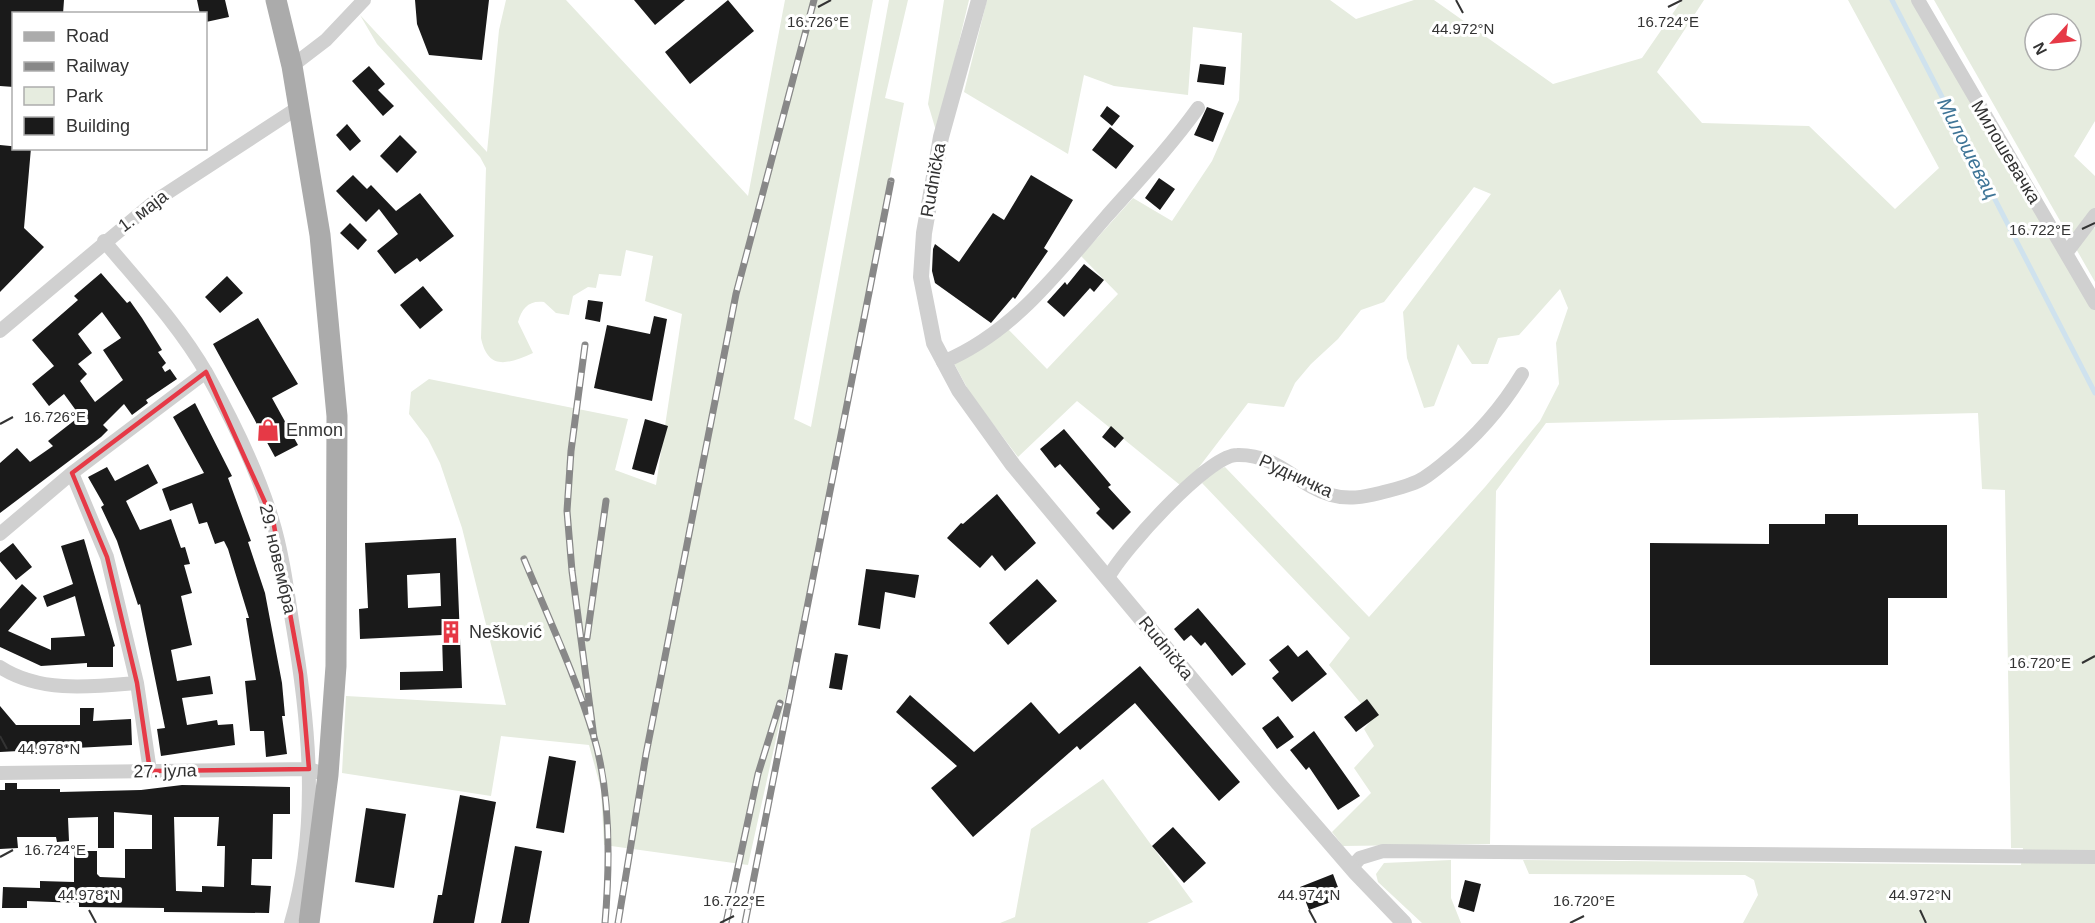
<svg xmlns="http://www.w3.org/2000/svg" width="2095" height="923" font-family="Helvetica,sans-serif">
  <rect width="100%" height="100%" fill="#fff"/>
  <path fill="#e6ecdf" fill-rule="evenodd" d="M 506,0 L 566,0 L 748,196 L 785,0 L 873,0 L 794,419 L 811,427 L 889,0 L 908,0 L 885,98 L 904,103 L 817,555 L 748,865 L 604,845 L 601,789 L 589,745 L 501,736 L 491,796 L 342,773 L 346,696 L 506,705 L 462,528 L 440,463 L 428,439 L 409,414 L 411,392 L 429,379 L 628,419 L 615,470 L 656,485 L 682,314 L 645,301 L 653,256 L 626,250 L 621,276 L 599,274 L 596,288 L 588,287 L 573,296 L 569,315 L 556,313 L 544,302 C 529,300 522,308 518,322 L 533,353 C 508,364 488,371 481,338 L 486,168 L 480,157 L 377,44 L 360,15 L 487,152 L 499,30 Z
    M 944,0 L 969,0 L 937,134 L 928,104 Z
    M 987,0 L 1330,0 L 1356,19 L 1414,0 L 1434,0 L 1553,84 L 1642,58 L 1682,0 L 1704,0 L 1657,72 L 1702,123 L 1809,126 L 1895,209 L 1939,168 L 1848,0 L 1919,0 L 2095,309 L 2095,923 L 1743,923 L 1758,895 L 1754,880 L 1745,875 L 1529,874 L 1523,860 L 2021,865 L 2023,848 L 2011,848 L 2005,490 L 1982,489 L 1978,413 L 1546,423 L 1496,491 L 1490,844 L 1343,846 L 1332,832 L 1371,793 L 1354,768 L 1374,746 L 1364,729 L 1373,718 L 1329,665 L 1350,638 L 1202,483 L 1215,471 L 1225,467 L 1369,617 L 1485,487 L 1540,421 L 1559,384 L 1556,343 L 1568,308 L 1560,289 L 1519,335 L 1498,338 L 1488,364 L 1472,364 L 1458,344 L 1434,406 L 1424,408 L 1407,358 L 1403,312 L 1491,194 L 1474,187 L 1384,302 L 1361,310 L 1338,339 L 1311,364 L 1295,383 L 1284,407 L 1248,403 L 1193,475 L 1180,485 L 1077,401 L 1018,457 L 971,395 L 949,354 L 1003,324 L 1047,369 L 1118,294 L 1081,256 L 1133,198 L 1172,221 L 1212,161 L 1239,100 L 1242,33 L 1193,27 L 1188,95 L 1114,86 L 1084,75 L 1068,154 L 964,92 Z
    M 1934,0 L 2095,0 L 2095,121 L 2074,156 L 2095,176 L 2095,208 L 2089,216 L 2095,229 L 2095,282 ZM 2035,24 L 2071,24 L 2071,60 L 2035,60 Z
    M 1103,779 L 1193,902 L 1147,923 L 1000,923 L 1015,917 L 1031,829 Z
    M 1451,860 L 1451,898 L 1461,923 L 1422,923 L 1378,882 L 1376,874 L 1384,863 Z"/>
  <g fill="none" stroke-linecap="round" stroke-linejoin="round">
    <path stroke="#cfe2ee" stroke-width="5" d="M 1892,0 L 2095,393"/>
  </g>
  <path fill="#1a1a1a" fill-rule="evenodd" d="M 0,0 L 64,0 L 63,14 L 14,14 L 14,87 L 0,86 Z
    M 197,0 L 225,0 L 229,17 L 206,22 L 206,14 L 200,14 Z
    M 415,0 L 489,0 L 482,60 L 429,55 L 417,24 Z
    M 634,0 L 685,0 L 655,25 Z
    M 728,0 L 754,31 L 690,84 L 665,52 Z
    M 1200,64 L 1226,67 L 1224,85 L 1197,82 Z
    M 369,66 L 385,84 L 378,90 L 394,106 L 383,116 L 352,81 Z
    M 1107,106 L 1120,116 L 1112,126 L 1100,116 Z
    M 1207,107 L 1224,113 L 1213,142 L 1194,135 Z
    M 347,124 L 361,141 L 350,151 L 336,135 Z
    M 1110,127 L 1134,146 L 1116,169 L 1092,150 Z
    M 400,135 L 417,152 L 397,173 L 380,156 Z
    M 0,145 L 31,148 L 24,228 L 44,247 L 0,292 Z
    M 353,175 L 367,189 L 371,185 L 396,211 L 420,193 L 454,236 L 420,262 L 417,258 L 395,274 L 377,251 L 398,234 L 379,209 L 366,222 L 336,191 Z
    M 1031,175 L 1073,200 L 1044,248 L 1048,251 L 1015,299 L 1013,297 L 991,323 L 935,283 L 932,271 L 933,249 L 935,244 L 959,262 L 993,213 L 1004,220 Z
    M 1159,178 L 1175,189 L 1160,210 L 1145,198 Z
    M 350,223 L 367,240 L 358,250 L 340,233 Z
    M 1084,264 L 1104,280 L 1094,292 L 1090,288 L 1064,317 L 1047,302 L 1065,282 L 1067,285 Z
    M 101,273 L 127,303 L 130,301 L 142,318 L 162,350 L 158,352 L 166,363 L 162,367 L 165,372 L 170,369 L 177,379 L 146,400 L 148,403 L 132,415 L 124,404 L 103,425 L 108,430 L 101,437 L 0,513 L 0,463 L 17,448 L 30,462 L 53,446 L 48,441 L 80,416 L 64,394 L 49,406 L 32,384 L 54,366 L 32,340 L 78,300 L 74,296 ZM 102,312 L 121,338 L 103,350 L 123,380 L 95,402 L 80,381 L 87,374 L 78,364 L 92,353 L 78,334 Z
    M 227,276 L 243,293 L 220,313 L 205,297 Z
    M 423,286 L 443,310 L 420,329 L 400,305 Z
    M 588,300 L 603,302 L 600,322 L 585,319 Z
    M 654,316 L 667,319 L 652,401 L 594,388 L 607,325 L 650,334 Z
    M 258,318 L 298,384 L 272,398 L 298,445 L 275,457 L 213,344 Z
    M 195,403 L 232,476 L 228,478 L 251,541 L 248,542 L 265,593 L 282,683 L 285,716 L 282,716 L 287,754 L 266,757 L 264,731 L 250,731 L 245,681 L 256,680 L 246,618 L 249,618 L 228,549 L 224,541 L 215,544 L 207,522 L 199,524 L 192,503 L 170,511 L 162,489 L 204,473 L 173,417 Z
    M 645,419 L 668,426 L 654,475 L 632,469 Z
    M 1111,426 L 1124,438 L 1115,448 L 1102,437 Z
    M 1064,429 L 1111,485 L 1108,487 L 1131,512 L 1113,530 L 1096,513 L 1100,509 L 1060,464 L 1055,468 L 1040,449 Z
    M 148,464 L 158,483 L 126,501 L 140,530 L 171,519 L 181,548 L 185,547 L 190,564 L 184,565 L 192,593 L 181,596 L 192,645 L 171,650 L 177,681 L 210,676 L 213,694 L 182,698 L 187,725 L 217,720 L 218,725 L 233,724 L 235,745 L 161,756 L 157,729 L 165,728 L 140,604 L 138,605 L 117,541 L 101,507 L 104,505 L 88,477 L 107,467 L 115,481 Z
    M 997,494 L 1036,543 L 1005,571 L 992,555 L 980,568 L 947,538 L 961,523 L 963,524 Z
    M 1825,514 L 1858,514 L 1858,525 L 1947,525 L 1947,598 L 1888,598 L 1888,665 L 1650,665 L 1650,543 L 1769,544 L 1769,524 L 1825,524 Z
    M 456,538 L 462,688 L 400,690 L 400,672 L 443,671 L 442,635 L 360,639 L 359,609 L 368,608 L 365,543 ZM 440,573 L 441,606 L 408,608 L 407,575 Z
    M 84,539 L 115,646 L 113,647 L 113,667 L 87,667 L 87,663 L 41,666 L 0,647 L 0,609 L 22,584 L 37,598 L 8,631 L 51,650 L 51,638 L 85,636 L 75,596 L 47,607 L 43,596 L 73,584 L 61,546 Z
    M 13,543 L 32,567 L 16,580 L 0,561 L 0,553 Z
    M 866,569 L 919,575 L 915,598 L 885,592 L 880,629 L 858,625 Z
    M 1037,579 L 1057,601 L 1008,645 L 989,623 Z
    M 1198,608 L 1246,664 L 1232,676 L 1205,642 L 1201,646 L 1191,635 L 1184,641 L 1174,629 Z
    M 1288,645 L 1298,657 L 1307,650 L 1327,674 L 1292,702 L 1272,678 L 1279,672 L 1269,660 Z
    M 835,653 L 848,655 L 842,690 L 829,688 Z
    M 1140,666 L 1240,782 L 1219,801 L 1135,703 L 1080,750 L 1077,746 L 973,837 L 931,788 L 957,766 L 896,712 L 910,695 L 974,752 L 1031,702 L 1059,734 Z
    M 1367,699 L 1379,715 L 1356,732 L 1344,717 Z
    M 0,706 L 16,725 L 80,725 L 80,708 L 94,708 L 93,721 L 131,719 L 132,745 L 0,752 Z
    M 1278,716 L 1294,737 L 1277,749 L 1262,728 Z
    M 1314,731 L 1360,796 L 1338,810 L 1309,767 L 1306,770 L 1290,750 Z
    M 549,756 L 576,761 L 564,833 L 536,828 Z
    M 5,783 L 17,783 L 17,789 L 60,789 L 60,792 L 141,790 L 182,785 L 290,787 L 290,814 L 273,814 L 272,859 L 252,859 L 251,885 L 271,886 L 269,913 L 164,912 L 164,908 L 79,907 L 79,903 L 27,901 L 27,908 L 2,908 L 3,887 L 40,888 L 40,881 L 74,882 L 74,851 L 97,851 L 97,874 L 100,877 L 125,878 L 125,849 L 152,849 L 152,815 L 114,812 L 114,848 L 98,848 L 98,817 L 68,818 L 69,841 L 57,842 L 56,837 L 17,837 L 18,848 L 0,849 L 0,790 L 5,790 ZM 174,817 L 219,817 L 217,846 L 225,846 L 224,887 L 202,886 L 202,892 L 176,891 Z
    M 460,795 L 496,802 L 474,923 L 433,923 L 438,895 L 442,895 Z
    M 366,808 L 406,814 L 394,888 L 355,882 Z
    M 1173,827 L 1206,863 L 1184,883 L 1152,846 Z
    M 515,846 L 542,851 L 529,923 L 501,923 Z
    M 1333,874 L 1342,898 L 1309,910 L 1300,887 Z
    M 1465,880 L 1481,884 L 1474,912 L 1458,907 Z"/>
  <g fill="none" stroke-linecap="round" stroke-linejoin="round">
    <path stroke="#d0d0d0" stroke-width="14" d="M 1918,0 L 2095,303
      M 292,66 L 326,40 L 364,0
      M 104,241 C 140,284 179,325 207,374 C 232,419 257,469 272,519 C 282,551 287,588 292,621 C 309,720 320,825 291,923
      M 2067,252 L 2095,215
      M 0,331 L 155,201 L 299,107
      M 943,362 C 1013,333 1058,272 1106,217 C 1138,181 1170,147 1198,108
      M 72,473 L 107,557 L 137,683 L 150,771
      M 0,534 L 72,473 L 206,372
      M 1108,578 C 1122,551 1208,455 1237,455 C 1279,454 1296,485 1331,495 C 1348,500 1364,497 1380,493 C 1391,490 1401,488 1411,484 C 1424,480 1435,470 1445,462 C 1477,436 1501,409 1522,374
      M 0,667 C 40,693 91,687 137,683
      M 0,773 L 309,769 L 318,772
      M 1351,868 L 1360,858 L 1383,851 L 2095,857"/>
    <path stroke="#d0d0d0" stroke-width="16" d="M 979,0 L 941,137 L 924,233 L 921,277 L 934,343 L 959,390 L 1013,465 L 1279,784 L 1356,873 L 1404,923"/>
    <path stroke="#ababab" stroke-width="21" d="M 276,0 L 292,66 L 320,235 L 337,416 L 336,666 L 328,775 L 309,923"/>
    <g stroke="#888" stroke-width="7">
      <path id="rail" d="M 585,345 L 571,451 L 567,511 L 572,571 L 594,738
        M 524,559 C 548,617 576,676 594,737 C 611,795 610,863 605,923
        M 587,638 L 606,501
        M 618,923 L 646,754 L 736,294 L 814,0
        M 726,923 L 758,774 L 780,703
        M 745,923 L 891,181"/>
    </g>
    <use href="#rail" stroke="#fff" stroke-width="4.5" stroke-dasharray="14" stroke-linecap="butt"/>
  </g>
  <path fill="none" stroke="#e63946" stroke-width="4.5" stroke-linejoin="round" d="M 206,372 L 273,520 L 301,674 L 309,769 L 150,771 L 137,683 L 107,557 L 72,473 Z"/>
  <path fill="none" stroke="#333" stroke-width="2" d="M 1456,0 L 1463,13M 818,7 L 831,0M 1668,7 L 1682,0M 2082,229 L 2095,223M 0,424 L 13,417M 2082,663 L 2095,656M 0,736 L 7,749M 0,857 L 13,850M 89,910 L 96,923M 1309,910 L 1316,923M 1920,910 L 1926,923M 720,923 L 734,916M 1570,923 L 1584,916"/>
  <defs>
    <g id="shop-bare" transform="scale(1.8)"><path d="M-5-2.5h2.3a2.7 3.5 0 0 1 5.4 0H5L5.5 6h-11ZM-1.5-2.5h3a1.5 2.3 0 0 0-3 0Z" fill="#e63946" stroke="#fff" stroke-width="2.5" paint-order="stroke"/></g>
    <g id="building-bare" transform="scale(1.8)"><path d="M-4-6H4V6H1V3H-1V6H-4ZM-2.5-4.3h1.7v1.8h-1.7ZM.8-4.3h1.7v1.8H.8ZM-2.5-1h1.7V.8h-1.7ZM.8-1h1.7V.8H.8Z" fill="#e63946" stroke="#fff" stroke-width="2.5" paint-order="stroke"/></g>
  </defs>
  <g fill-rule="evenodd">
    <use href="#shop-bare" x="268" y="430"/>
    <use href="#building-bare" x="451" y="632"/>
  </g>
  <g text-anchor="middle" stroke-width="6" stroke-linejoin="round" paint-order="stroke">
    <g font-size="18" fill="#333" stroke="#fff">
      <text transform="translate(2006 152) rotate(59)" y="6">Милошевачка</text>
      <text transform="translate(933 180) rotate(-80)" y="6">Rudnička</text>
      <text transform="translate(143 211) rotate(-37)" y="6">1. маја</text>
      <text transform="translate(1296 476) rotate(25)" y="6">Рудничка</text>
      <text transform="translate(278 559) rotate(77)" y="6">29. новембра</text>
      <text transform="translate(1166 648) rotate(51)" y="6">Rudnička</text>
      <text transform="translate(165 771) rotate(-1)" y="6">27. јула</text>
    </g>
    <g font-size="18" fill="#333" stroke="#fff" text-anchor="start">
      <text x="286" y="436">Enmon</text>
      <text x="469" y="638">Nešković</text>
    </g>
    <g font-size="20" font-style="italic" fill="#3f7597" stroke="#fff">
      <text transform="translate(1968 148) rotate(63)" y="7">Милошевац</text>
    </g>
  </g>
  <g font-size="15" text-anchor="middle" fill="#333" stroke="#fff" stroke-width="6" stroke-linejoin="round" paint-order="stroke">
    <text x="818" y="27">16.726°E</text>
    <text x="1668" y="27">16.724°E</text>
    <text x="1463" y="34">44.972°N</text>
    <text x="2040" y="235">16.722°E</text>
    <text x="55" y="422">16.726°E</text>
    <text x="2040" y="668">16.720°E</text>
    <text x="49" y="754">44.978°N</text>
    <text x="55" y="855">16.724°E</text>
    <text x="89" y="900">44.978°N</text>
    <text x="1309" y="900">44.974°N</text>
    <text x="1920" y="900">44.972°N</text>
    <text x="734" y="906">16.722°E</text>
    <text x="1584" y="906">16.720°E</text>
  </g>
  <rect x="12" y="12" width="195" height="138" fill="#ffffff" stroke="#adadad" stroke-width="1.5"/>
  <rect x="24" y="32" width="30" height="9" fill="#ababab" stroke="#adadad" stroke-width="1.5"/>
  <text x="66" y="42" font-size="18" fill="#333333">Road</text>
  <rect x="24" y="62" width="30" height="9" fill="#888888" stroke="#adadad" stroke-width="1.5"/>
  <text x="66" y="72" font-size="18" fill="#333333">Railway</text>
  <rect x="24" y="87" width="30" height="18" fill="#e6ecdf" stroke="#adadad" stroke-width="1.5"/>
  <text x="66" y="102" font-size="18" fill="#333333">Park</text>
  <rect x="24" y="117" width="30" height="18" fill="#1a1a1a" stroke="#adadad" stroke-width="1.5"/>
  <text x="66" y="132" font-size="18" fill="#333333">Building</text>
  <g transform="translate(2053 42) rotate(243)"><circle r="28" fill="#ffffff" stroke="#adadad" stroke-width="1.5"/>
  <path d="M0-4.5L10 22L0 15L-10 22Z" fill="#e63946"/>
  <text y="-9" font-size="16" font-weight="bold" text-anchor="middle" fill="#333333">N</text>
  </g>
</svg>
